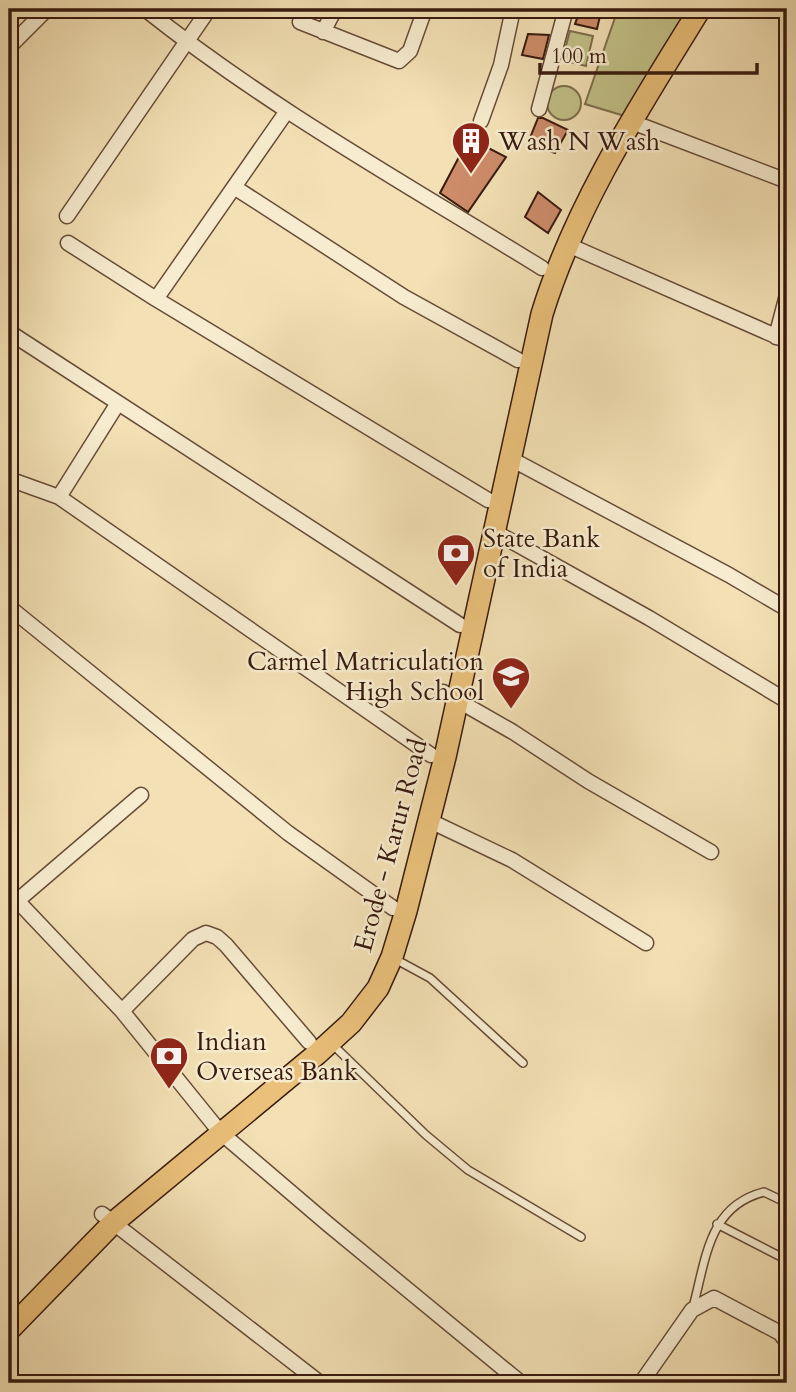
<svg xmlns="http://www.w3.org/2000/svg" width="796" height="1392" font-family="Cardo,serif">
  <rect width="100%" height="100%" fill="#f3e1b5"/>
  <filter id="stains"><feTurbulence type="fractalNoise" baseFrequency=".00286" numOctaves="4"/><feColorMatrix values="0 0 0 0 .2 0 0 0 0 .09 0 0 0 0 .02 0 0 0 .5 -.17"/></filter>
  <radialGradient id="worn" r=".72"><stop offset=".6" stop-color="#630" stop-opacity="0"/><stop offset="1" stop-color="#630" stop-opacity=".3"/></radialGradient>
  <path fill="#c2c188" stroke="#7d6e4c" stroke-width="2" d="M 618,9 L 687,9 L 628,117 L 585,104 Z
    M 570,31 L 593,36 L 586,66 L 562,60 Z
    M547 103a17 17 0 1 1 34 0a17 17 0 1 1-34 0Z"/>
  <path fill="#ce8c6a" stroke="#381a0f" stroke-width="2" d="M 580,10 L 600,16 L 597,29 L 575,24 Z
    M 528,34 L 549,35 L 543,59 L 522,55 Z
    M 538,118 L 543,118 L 568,130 L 555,153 L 528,143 Z
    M 469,138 L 506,157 L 468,212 L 440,193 Z
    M 538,192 L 561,210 L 548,233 L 525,217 Z"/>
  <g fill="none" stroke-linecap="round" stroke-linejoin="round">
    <g stroke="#674c38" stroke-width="10">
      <path id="lane" d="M 395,959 L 430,978 L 523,1063
        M 333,1045 L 426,1135 L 468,1170 L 581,1237
        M 717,1224 L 787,1260
        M 693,1307 C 706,1260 708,1206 764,1192 L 787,1203"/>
    </g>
    <g stroke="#674c38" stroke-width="17">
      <path id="street" d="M 145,9 C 268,107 408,185 542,268
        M 300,22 L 399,61 L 410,51 L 425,9
        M 323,32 L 335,9
        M 9,47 L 47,9
        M 539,109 L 566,9
        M 481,121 L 501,65 L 513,9
        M 632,122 L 787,181
        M 234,187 L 404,297 L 518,360
        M 67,216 L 209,9
        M 68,243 L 156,299 L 488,500
        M 566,244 L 787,341
        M 156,299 L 287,111
        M 9,332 L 460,625
        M 776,337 L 787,295
        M 118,403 L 59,497 L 431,755
        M 511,459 L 729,575 L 787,609
        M 9,479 L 59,497
        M 495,532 L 649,618 L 787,701
        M 9,607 L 288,833 L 393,908
        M 443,692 L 513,732 L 588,781 L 711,852
        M 428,820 L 512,860 L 646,943
        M 9,892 L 122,1011 L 220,1132 L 329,1225 L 521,1383
        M 17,901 L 141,795
        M 122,1011 L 193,939 L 206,933 L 217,937 L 226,945 L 309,1042
        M 102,1214 L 320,1383
        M 9,1382 L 10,1383
        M 641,1383 L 692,1310 L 714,1298 L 780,1333 L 787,1342"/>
    </g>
    <g stroke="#381a0f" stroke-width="24">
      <path id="primary" d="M 9,1330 L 113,1223 L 317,1054 L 351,1023 L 378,988 L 392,957 L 406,911 L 445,757 L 542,314 C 576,204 640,106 700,9"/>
    </g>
    <use href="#lane" stroke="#f7eccf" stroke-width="7"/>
    <use href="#street" stroke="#f7eccf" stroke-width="14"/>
    <use href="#primary" stroke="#eac07a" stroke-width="21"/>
  </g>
  <defs>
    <g id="building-pin" transform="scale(2.0125)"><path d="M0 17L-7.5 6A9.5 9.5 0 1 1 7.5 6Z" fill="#8f2418" stroke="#f7eccf"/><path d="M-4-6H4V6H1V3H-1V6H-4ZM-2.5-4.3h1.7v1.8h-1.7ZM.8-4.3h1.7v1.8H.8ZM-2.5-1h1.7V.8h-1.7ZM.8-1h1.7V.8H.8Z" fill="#fff"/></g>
    <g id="bank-pin" transform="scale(2.0125)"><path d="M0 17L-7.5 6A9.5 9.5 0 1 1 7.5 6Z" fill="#8f2418" stroke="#f7eccf"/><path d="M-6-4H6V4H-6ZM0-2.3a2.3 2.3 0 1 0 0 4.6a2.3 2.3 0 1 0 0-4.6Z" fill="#fff"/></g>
    <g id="school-pin" transform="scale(2.0125)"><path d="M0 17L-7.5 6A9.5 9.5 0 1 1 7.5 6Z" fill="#8f2418" stroke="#f7eccf"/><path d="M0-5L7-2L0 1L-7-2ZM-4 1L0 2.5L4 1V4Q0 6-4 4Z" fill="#fff"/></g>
  </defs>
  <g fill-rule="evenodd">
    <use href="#building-pin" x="471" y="141"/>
    <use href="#bank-pin" x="456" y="553"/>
    <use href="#school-pin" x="511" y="676"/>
    <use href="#bank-pin" x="169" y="1056"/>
  </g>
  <g text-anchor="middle" stroke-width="5" stroke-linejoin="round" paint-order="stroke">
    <g font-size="26" fill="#381a0f" stroke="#f7eccf" text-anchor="start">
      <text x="498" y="150">Wash N Wash</text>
      <text x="483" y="547">State Bank<tspan x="483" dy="30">of India</tspan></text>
      <text x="484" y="670" text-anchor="end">Carmel Matriculation<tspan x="484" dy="30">High School</tspan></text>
      <text x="196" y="1050">Indian<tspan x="196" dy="30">Overseas Bank</tspan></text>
    </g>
    <g font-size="26" fill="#381a0f" stroke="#f7eccf">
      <text transform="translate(390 845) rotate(-75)" y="9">Erode - Karur Road</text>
    </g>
  </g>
  <rect width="796" height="1392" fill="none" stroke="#f3e1b5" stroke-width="35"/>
  <rect x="10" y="10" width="775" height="1371" fill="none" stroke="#381a0f" stroke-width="3.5"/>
  <rect x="18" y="18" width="761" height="1357" fill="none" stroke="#381a0f" stroke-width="2"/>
  <path d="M540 63v10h217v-10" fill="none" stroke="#381a0f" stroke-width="3.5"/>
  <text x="551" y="63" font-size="21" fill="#381a0f" stroke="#f7eccf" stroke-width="5" paint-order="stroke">100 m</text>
  <rect width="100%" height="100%" filter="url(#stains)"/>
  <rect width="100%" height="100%" fill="url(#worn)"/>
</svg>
